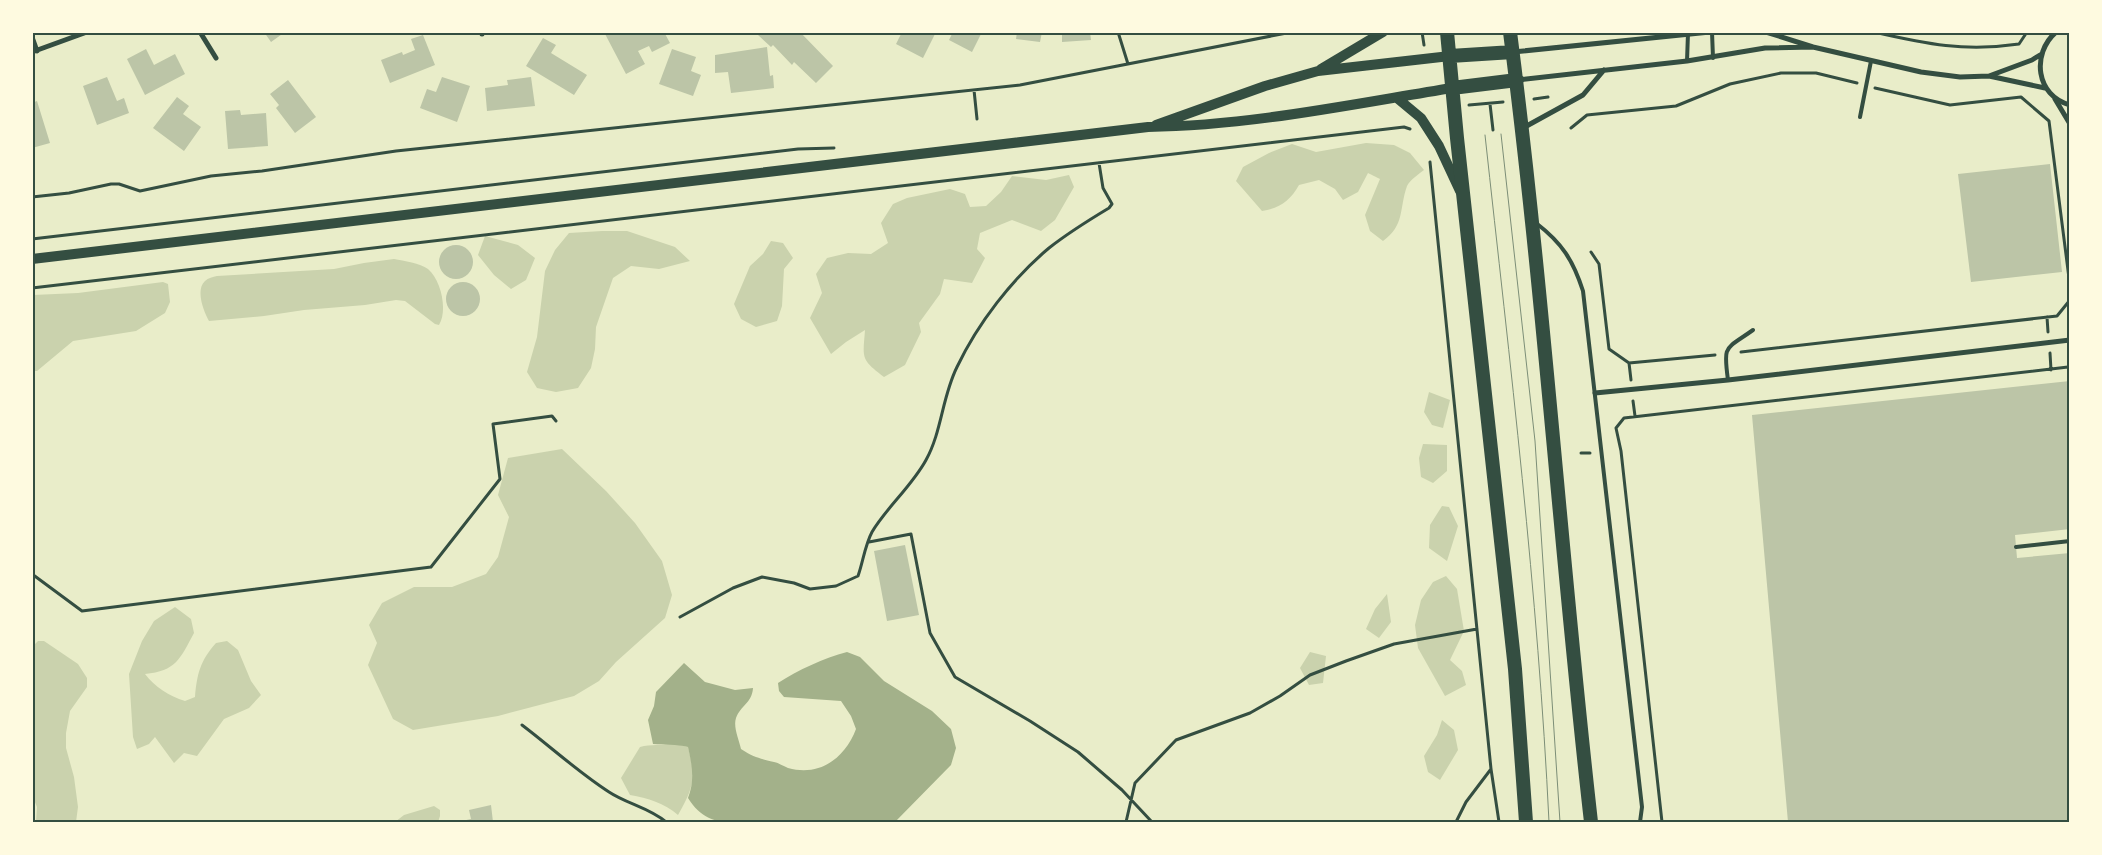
<svg xmlns="http://www.w3.org/2000/svg" width="2102" height="855" font-family="'Work Sans',sans-serif">
  <rect width="100%" height="100%" fill="#e9edc9"/>
  <path fill="#cad2ad" d="M 1366,143 L 1394,145 L 1410,153 L 1424,170 C 1419,174 1410,180 1407,186 C 1399,209 1405,225 1383,241 L 1370,231 L 1365,215 L 1380,179 L 1368,173 L 1358,192 L 1343,200 L 1335,189 L 1319,180 L 1299,185 C 1290,201 1280,208 1262,211 L 1236,181 L 1243,167 L 1269,153 L 1292,144 L 1316,152 Z
    M 1069,175 L 1074,187 L 1055,220 L 1041,231 L 1012,220 L 980,233 L 977,249 L 985,258 L 972,283 L 944,279 L 940,294 L 919,323 L 921,332 L 905,365 L 884,377 C 860,359 863,358 865,330 L 846,342 L 831,354 L 810,318 L 822,293 L 816,274 L 827,258 L 848,253 L 871,254 L 888,243 L 881,223 L 893,204 L 907,198 L 950,189 L 965,194 L 970,207 L 986,206 L 1001,192 L 1012,176 L 1046,180 Z
    M 602,231 L 627,231 L 675,247 L 690,261 L 659,269 L 631,266 L 613,278 L 596,327 L 595,349 L 591,368 L 578,388 L 556,392 L 537,388 L 527,372 L 537,337 L 545,271 L 555,250 L 569,233 Z
    M 485,236 L 518,245 L 535,258 L 526,280 L 511,289 L 494,275 L 478,255 Z
    M 771,241 L 783,243 L 793,258 L 784,269 L 782,306 L 777,321 L 756,327 L 741,319 L 734,304 L 750,266 L 763,254 Z
    M 394,259 C 404,261 420,263 428,269 C 441,280 448,310 439,325 L 435,324 L 405,301 L 396,300 L 365,305 L 304,310 L 264,316 L 209,321 C 204,312 195,290 205,281 C 208,278 213,277 217,276 L 334,269 L 364,263 Z
    M 163,282 L 168,284 L 170,302 L 165,313 L 136,331 L 73,341 L 37,371 L 33,371 L 33,295 L 78,293 Z
    M 1429,392 L 1450,400 L 1443,428 L 1432,425 L 1424,412 Z
    M 1423,444 L 1447,445 L 1447,471 L 1433,483 L 1421,477 L 1419,458 Z
    M 562,449 L 606,491 L 635,523 L 662,561 L 672,595 L 665,618 L 616,662 L 599,681 L 574,696 L 498,716 L 413,730 L 393,719 L 368,665 L 377,643 L 369,625 L 382,603 L 414,587 L 452,587 L 486,574 L 498,557 L 509,517 L 498,495 L 508,458 Z
    M 1442,506 L 1449,507 L 1458,526 L 1447,561 L 1429,548 L 1430,525 Z
    M 1446,576 L 1457,589 L 1464,631 L 1450,660 L 1462,671 L 1466,685 L 1445,696 L 1418,648 L 1415,625 L 1421,600 L 1433,582 Z
    M 1387,594 L 1391,622 L 1379,638 L 1366,629 L 1375,609 Z
    M 175,607 L 191,619 L 194,633 C 180,659 176,671 145,674 C 155,687 169,696 185,701 L 195,697 C 197,674 200,661 216,643 L 227,641 L 238,650 L 251,681 L 261,695 L 249,708 L 224,719 L 197,756 L 184,753 L 174,763 L 155,737 L 149,744 L 137,749 L 133,737 L 129,674 L 142,641 L 154,621 Z
    M 38,641 L 44,641 L 78,664 L 87,678 L 87,687 L 70,711 L 66,733 L 66,748 L 74,777 L 78,807 L 76,822 L 36,822 L 37,807 L 32,795 L 32,647 Z
    M 1310,652 L 1326,656 L 1323,683 L 1309,685 L 1300,668 Z
    M 1442,720 L 1454,730 L 1458,750 L 1440,780 L 1428,772 L 1424,756 L 1437,735 Z
    M 672,743 L 688,747 C 696,778 694,787 678,815 C 664,803 648,798 630,795 L 621,778 L 640,747 C 651,744 661,746 672,743 Z
    M 434,806 L 440,810 L 440,816 L 438,822 L 395,822 L 404,815 Z"/>
  <path fill="#a3b18a" d="M 847,652 L 860,657 L 884,681 L 932,711 L 951,729 L 956,748 L 951,765 L 895,822 L 788,822 C 751,814 713,839 688,798 C 695,780 692,765 688,747 C 676,744 665,745 653,744 L 648,720 L 654,706 L 656,692 L 684,663 L 705,682 L 735,690 L 753,688 C 752,703 741,705 736,718 C 733,727 739,740 741,749 C 755,758 759,758 774,762 C 779,763 783,766 788,768 C 820,777 845,758 856,729 L 851,716 L 841,701 L 784,697 L 779,691 L 778,683 C 798,670 824,658 847,652 Z"/>
  <path fill="#bcc5a7" d="M 264,32 L 285,32 L 271,42 Z
    M 604,32 L 664,32 L 670,43 L 652,52 L 649,46 L 638,51 L 645,64 L 626,74 Z
    M 761,32 L 800,32 L 833,66 L 816,83 L 794,62 L 792,65 L 773,45 L 771,47 L 758,35 Z
    M 902,32 L 936,32 L 923,58 L 896,44 Z
    M 953,32 L 982,32 L 972,52 L 949,40 Z
    M 1017,32 L 1042,32 L 1040,42 L 1016,39 Z
    M 1062,32 L 1090,32 L 1091,40 L 1062,42 Z
    M 423,35 L 435,65 L 390,83 L 381,60 L 402,52 L 403,55 L 415,50 L 411,39 Z
    M 543,38 L 556,45 L 551,53 L 587,75 L 574,95 L 526,66 Z
    M 767,47 L 770,76 L 773,75 L 774,88 L 731,93 L 728,72 L 715,73 L 715,55 Z
    M 146,49 L 154,65 L 175,54 L 185,74 L 145,95 L 127,59 Z
    M 672,49 L 696,57 L 691,71 L 701,75 L 693,96 L 659,84 Z
    M 107,77 L 117,101 L 124,98 L 129,113 L 97,125 L 83,86 Z
    M 442,77 L 470,86 L 457,122 L 420,108 L 427,89 L 436,92 Z
    M 531,77 L 535,106 L 487,111 L 485,88 L 508,85 L 507,80 Z
    M 288,80 L 316,117 L 295,133 L 276,108 L 279,105 L 270,94 Z
    M 177,97 L 189,106 L 183,114 L 201,127 L 184,151 L 153,128 Z
    M 37,101 L 50,143 L 32,148 L 32,103 Z
    M 240,110 L 241,115 L 266,113 L 268,146 L 228,149 L 225,111 Z
    M 2050,164 L 2062,272 L 1971,282 L 1958,174 Z
    M439 262a17 17 0 1 1 34 0a17 17 0 1 1-34 0Z
    M446 299a17 17 0 1 1 34 0a17 17 0 1 1-34 0Z
    M 2070,381 L 2070,529 L 2015,535 L 2017,558 L 2070,553 L 2070,822 L 1788,822 L 1752,415 Z
    M 905,545 L 919,615 L 887,621 L 874,551 Z
    M 491,805 L 493,822 L 457,822 L 471,819 L 469,810 Z"/>
  <g fill="none" stroke-linecap="round" stroke-linejoin="round">
    <path stroke="#344e41" stroke-width="3" d="M 1118,32 L 1128,64
      M 1422,32 L 1424,45
      M 1874,32 C 1926,44 1965,52 2019,44 L 2027,32
      M 1875,88 L 1950,105 L 2021,97 L 2049,121 L 2070,286
      M 974,90 L 977,119
      M 1534,99 L 1548,97
      M 1490,104 L 1493,130
      M 1469,105 L 1503,102
      M 1571,128 L 1587,115 L 1676,106 L 1730,84 L 1781,73 L 1816,73 L 1857,83
      M 1430,162 L 1491,769 L 1499,822
      M 32,197 L 69,193 L 111,184 L 119,184 L 140,191 L 211,176 L 262,171 L 396,151 L 1020,85 L 1292,32
      M 32,239 L 798,149 L 834,148
      M 1591,252 L 1599,264 L 1609,349 L 1629,363 L 1715,355
      M 32,288 L 1404,127 L 1410,129
      M 2047,317 L 2048,332
      M 1741,352 L 2057,316 L 2070,300
      M 2050,353 L 2051,370
      M 1629,363 L 1631,380
      M 1633,401 L 1635,416
      M 1581,453 L 1590,453
      M 869,542 L 911,534 L 930,633 L 955,677 L 1030,721 L 1078,752 L 1122,790 L 1152,822
      M 32,574 L 82,611 L 431,567 L 500,479 L 493,424 L 552,416 L 556,421
      M 680,617 L 733,588 L 762,577 L 794,583 L 810,589 L 836,586 L 858,576 C 863,562 865,545 872,532 C 886,508 912,486 926,460 C 942,431 942,397 957,367 C 978,323 1012,279 1049,248 C 1068,233 1089,220 1109,208 L 1112,204 L 1103,188 L 1099,163
      M 522,725 C 551,747 578,772 609,792 C 627,804 650,808 666,822
      M 1126,822 L 1135,783 L 1176,740 L 1250,713 L 1280,696 L 1310,675 L 1346,661 L 1394,644 L 1477,629
      M 1456,822 L 1466,802 L 1491,769
      M 1662,822 L 1621,451 L 1616,428 L 1624,418 L 2068,367 L 2070,369"/>
    <path stroke="#344e41" stroke-width="4" d="M 1712,32 L 1713,58
      M 1687,61 L 1688,33
      M 1860,117 L 1871,61
      M 1536,223 C 1562,243 1573,260 1583,291 L 1642,807 L 1640,822
      M 1728,380 C 1723,344 1725,350 1753,330
      M 2016,547 L 2070,541
      M 1811,822 L 1812,822"/>
    <path stroke="#344e41" stroke-width="5" d="M 200,32 L 216,58
      M 482,32 L 482,34
      M 1766,32 L 1813,47 L 1921,72 L 1960,77 L 1989,76 L 2045,88
      M 2056,32 C 2031,54 2036,96 2070,105
      M 32,37 L 37,51
      M 32,52 L 87,32
      M 1513,52 L 1710,32
      M 1989,76 L 2032,60 L 2040,55
      M 1518,80 L 1687,61 L 1765,48 L 1813,47
      M 2055,99 L 2070,124
      M 1523,128 L 1583,95 L 1604,70
      M 1595,393 L 1728,380 L 2070,340"/>
    <path stroke="#344e41" stroke-width="10" d="M 1321,69 L 1383,32
      M 1397,98 L 1421,118 L 1439,146 L 1460,191
      M 1156,125 L 1265,86 L 1318,71 L 1450,56
      M 32,259 L 1148,127 C 1248,126 1353,104 1452,88"/>
    <path stroke="#344e41" stroke-width="14" d="M 1447,32 L 1457,138 L 1515,669 L 1526,822
      M 1510,32 C 1544,295 1561,559 1591,822
      M 1450,56 L 1513,52
      M 1452,88 L 1517,80"/>
    <path stroke="#7c8e77" stroke-width="1" d="M 1501,134 L 1535,441 L 1560,822
      M 1485,135 C 1510,364 1538,593 1549,822"/>
  </g>
  <rect width="2102" height="855" fill="none" stroke="#fefae0" stroke-width="68"/>
  <rect x="34" y="34" width="2034" height="787" fill="none" stroke="#344e41" stroke-width="2"/>
</svg>
